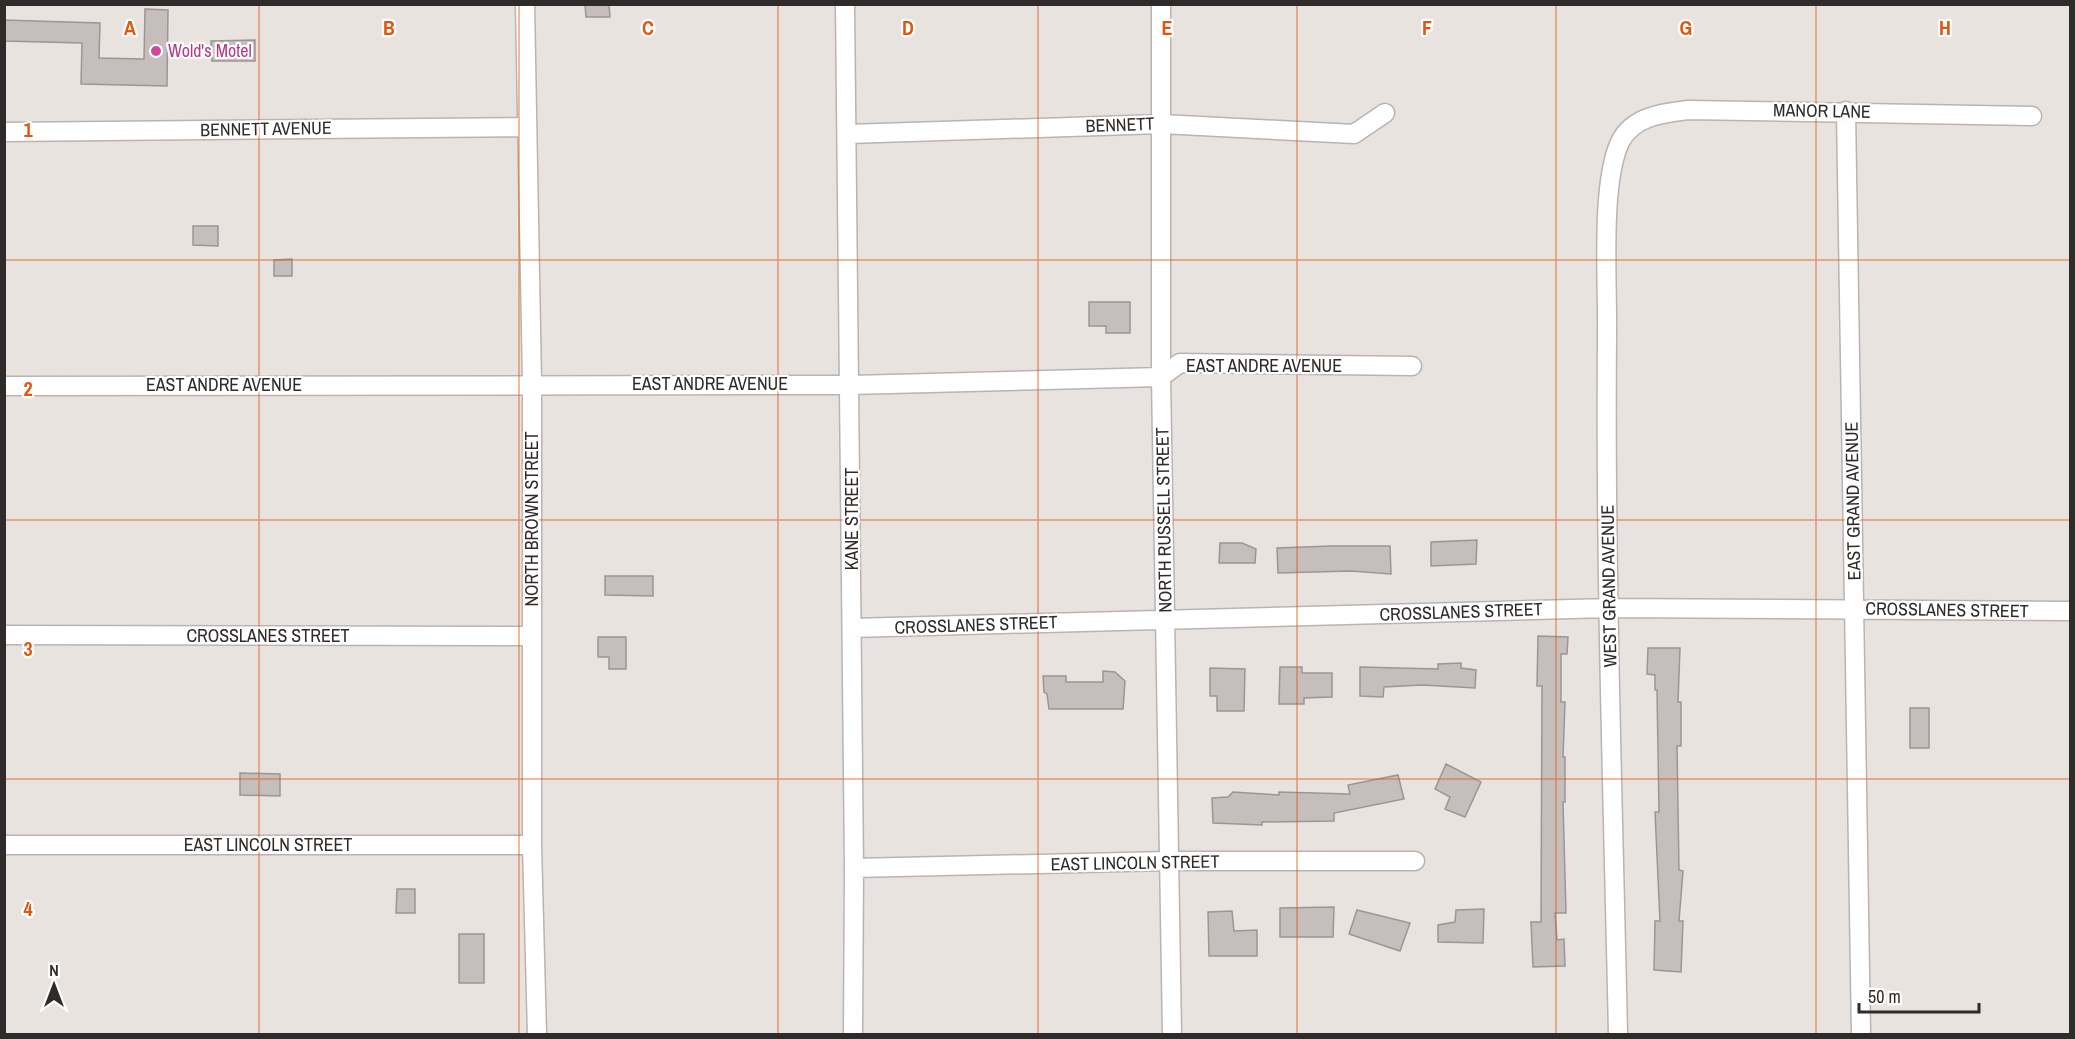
<svg xmlns="http://www.w3.org/2000/svg" width="2075" height="1039" font-family="'Archivo Narrow',sans-serif">
  <rect width="100%" height="100%" fill="#e9e3e0"/>
  <path fill="#c5bebd" stroke="#9c9594" stroke-width="1.5" d="M 585,4 L 609,4 L 610,17 L 586,17 Z
    M 145,9 L 168,10 L 167,86 L 81,84 L 82,43 L 4,41 L 4,20 L 100,23 L 99,58 L 144,59 Z
    M 255,40 L 255,61 L 212,61 L 211,41 Z
    M 193,226 L 218,226 L 218,246 L 193,245 Z
    M 292,259 L 292,276 L 274,276 L 274,260 Z
    M 1089,302 L 1130,302 L 1130,333 L 1106,333 L 1106,326 L 1089,326 Z
    M 1477,540 L 1476,564 L 1431,566 L 1431,542 Z
    M 1220,543 L 1242,543 L 1256,549 L 1255,563 L 1219,563 Z
    M 1332,546 L 1390,546 L 1391,574 L 1351,571 L 1278,573 L 1277,548 Z
    M 605,576 L 653,576 L 653,596 L 605,595 Z
    M 1538,636 L 1568,637 L 1567,654 L 1561,654 L 1561,702 L 1565,702 L 1563,757 L 1565,757 L 1565,802 L 1563,802 L 1566,913 L 1555,913 L 1557,940 L 1564,939 L 1565,966 L 1533,967 L 1531,922 L 1541,922 L 1542,686 L 1537,686 Z
    M 598,637 L 626,637 L 626,669 L 609,669 L 609,657 L 598,657 Z
    M 1648,648 L 1680,648 L 1678,702 L 1681,702 L 1681,746 L 1677,746 L 1679,870 L 1683,871 L 1679,921 L 1683,921 L 1681,972 L 1654,970 L 1655,921 L 1660,921 L 1655,812 L 1659,812 L 1657,690 L 1655,690 L 1655,675 L 1647,674 Z
    M 1461,663 L 1461,668 L 1476,670 L 1475,688 L 1422,685 L 1384,687 L 1383,697 L 1360,696 L 1360,667 L 1438,669 L 1438,664 Z
    M 1280,667 L 1302,667 L 1302,673 L 1332,673 L 1332,697 L 1304,698 L 1304,704 L 1279,704 Z
    M 1210,668 L 1245,669 L 1244,711 L 1217,711 L 1217,696 L 1210,696 Z
    M 1103,671 L 1115,672 L 1125,681 L 1123,709 L 1049,709 L 1047,694 L 1044,692 L 1043,676 L 1066,676 L 1066,682 L 1103,682 Z
    M 1910,708 L 1929,708 L 1929,748 L 1910,748 Z
    M 1446,764 L 1481,782 L 1465,817 L 1445,809 L 1450,797 L 1435,789 Z
    M 240,773 L 280,774 L 280,796 L 240,795 Z
    M 1398,775 L 1404,799 L 1334,813 L 1334,821 L 1262,822 L 1262,825 L 1213,823 L 1212,798 L 1228,797 L 1233,792 L 1279,795 L 1279,792 L 1350,794 L 1348,785 Z
    M 397,889 L 415,889 L 415,913 L 396,913 Z
    M 1334,907 L 1333,937 L 1280,937 L 1280,908 Z
    M 1484,909 L 1483,943 L 1438,942 L 1438,925 L 1455,922 L 1456,910 Z
    M 1357,910 L 1410,923 L 1400,951 L 1349,934 Z
    M 1232,911 L 1234,931 L 1257,930 L 1257,956 L 1209,956 L 1208,912 Z
    M 459,934 L 484,934 L 484,983 L 459,983 Z"/>
  <g fill="none" stroke-linecap="round" stroke-linejoin="round">
    <g stroke="#bab3b1" stroke-width="21">
      <path id="minor" d="M 525,4 L 532,383 L 532,845 L 537,1034
        M 845,4 L 854,868 L 853,1034
        M 1161,4 L 1161,377 L 1172,1034
        M 1846,111 L 1861,1034
        M 4,132 L 527,127
        M 848,134 L 1162,124 L 1354,134 L 1385,113
        M 4,386 L 851,385 L 1161,377 L 1180,363 L 1412,366
        M 852,628 L 1609,608 L 2070,611
        M 4,635 L 531,636
        M 4,845 L 532,845
        M 854,868 L 1168,861 L 1415,861
        M 1618,1034 C 1613,802 1605,568 1607,335 C 1608,285 1600,185 1620,142 C 1633,116 1663,113 1688,110 L 2032,116"/>
    </g>
    <use href="#minor" stroke="#fff" stroke-width="18"/>
  </g>
  <path fill="none" stroke="#df570e" stroke-width="1.5" stroke-opacity="0.55" d="M 259,4 L 259,1034M 519,4 L 519,1034M 778,4 L 778,1034M 1038,4 L 1038,1034M 1297,4 L 1297,1034M 1556,4 L 1556,1034M 1816,4 L 1816,1034M 4,260 L 2070,260M 4,520 L 2070,520M 4,779 L 2070,779"/>
  <circle fill="#d1479c" stroke="#fff" stroke-width="2" cx="156" cy="51" r="6"/>
  <g text-anchor="middle" stroke-width="4.5" stroke-linejoin="round" paint-order="stroke">
    <g font-size="18" fill="#b23c85" stroke="#fff" text-anchor="start">
      <text x="168" y="57">Wold's Motel</text>
    </g>
    <g font-size="18" fill="#2e2b2a" stroke="#fff">
      <text transform="translate(1822 111) rotate(1)" y="6">MANOR LANE</text>
      <text transform="translate(1120 125) rotate(-2)" y="6">BENNETT</text>
      <text transform="translate(266 129) rotate(-1)" y="6">BENNETT AVENUE</text>
      <text x="1264" y="372">EAST ANDRE AVENUE</text>
      <text x="710" y="390">EAST ANDRE AVENUE</text>
      <text x="224" y="391">EAST ANDRE AVENUE</text>
      <text transform="translate(1853 501) rotate(-91)" y="6">EAST GRAND AVENUE</text>
      <text transform="translate(532 519) rotate(-90)" y="6">NORTH BROWN STREET</text>
      <text transform="translate(852 519) rotate(-90)" y="6">KANE STREET</text>
      <text transform="translate(1164 520) rotate(-91)" y="6">NORTH RUSSELL STREET</text>
      <text transform="translate(1609 586) rotate(-91)" y="6">WEST GRAND AVENUE</text>
      <text transform="translate(1947 610) rotate(1)" y="6">CROSSLANES STREET</text>
      <text transform="translate(1461 612) rotate(-2)" y="6">CROSSLANES STREET</text>
      <text transform="translate(976 625) rotate(-2)" y="6">CROSSLANES STREET</text>
      <text x="268" y="642">CROSSLANES STREET</text>
      <text x="268" y="851">EAST LINCOLN STREET</text>
      <text transform="translate(1135 863) rotate(-1)" y="6">EAST LINCOLN STREET</text>
    </g>
  </g>
  <g font-size="20" text-anchor="middle" font-weight="bold" fill="#df570e" stroke="#fff" stroke-width="4.5" stroke-linejoin="round" paint-order="stroke">
    <text x="130" y="35">A</text>
    <text x="389" y="35">B</text>
    <text x="648" y="35">C</text>
    <text x="908" y="35">D</text>
    <text x="1167" y="35">E</text>
    <text x="1427" y="35">F</text>
    <text x="1686" y="35">G</text>
    <text x="1945" y="35">H</text>
    <text x="28" y="137">1</text>
    <text x="28" y="396">2</text>
    <text x="28" y="656">3</text>
    <text x="28" y="916">4</text>
  </g>
  <rect width="2075" height="1039" fill="none" stroke="#2e2b2a" stroke-width="12"/>
  <g transform="translate(54 985)" stroke="#ffffff" stroke-width="4.5" paint-order="stroke">
  <path d="M0-4.5L10 22L0 15L-10 22Z" fill="#2e2b2a"/>
  <text y="-9" font-size="16" font-weight="bold" text-anchor="middle" fill="#2e2b2a">N</text>
  </g>
  <path d="M1859 1003v9h120v-9" fill="none" stroke="#2e2b2a" stroke-width="3"/>
  <text x="1868" y="1003" font-size="18" fill="#2e2b2a" stroke="#ffffff" stroke-width="4.5" paint-order="stroke">50 m</text>
</svg>
